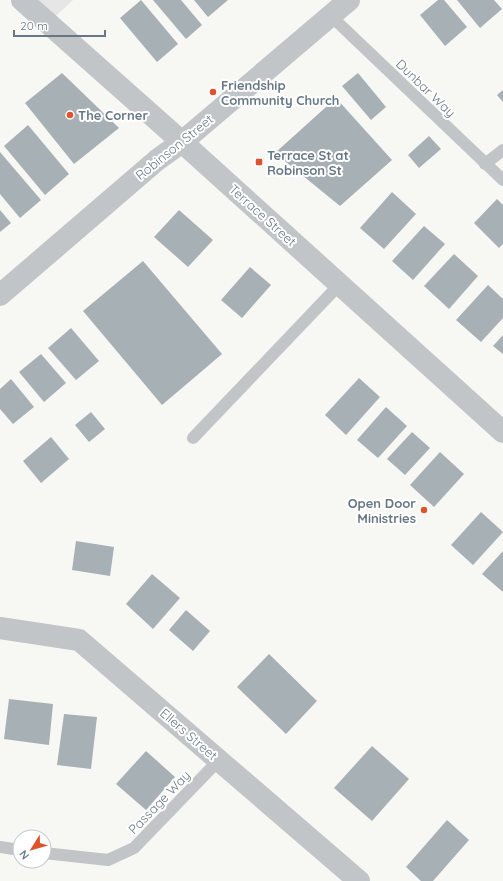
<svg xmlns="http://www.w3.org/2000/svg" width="503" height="881" font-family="Quicksand,sans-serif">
  <rect width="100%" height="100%" fill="#f7f7f4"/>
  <path fill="#e5e6e5" d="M 23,0 L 73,0 L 48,23 Z"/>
  <path fill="#a7b0b5" d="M 141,0 L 178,44 L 157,62 L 120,18 Z
    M 153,0 L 181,0 L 202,25 L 186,39 Z
    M 194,0 L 228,0 L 208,17 Z
    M 438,0 L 444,0 L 467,27 L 445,46 L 420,15 Z
    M 457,0 L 494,0 L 502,9 L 480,28 Z
    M 62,73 L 119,128 L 74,164 L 25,103 Z
    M 358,73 L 386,107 L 371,120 L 342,86 Z
    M 503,90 L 503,102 L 497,95 Z
    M 336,98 L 392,160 L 340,206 L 275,153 Z
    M 28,125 L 69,174 L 45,195 L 4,146 Z
    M 429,136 L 441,149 L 419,168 L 408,155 Z
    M 0,152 L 41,200 L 20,218 L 0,194 Z
    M 392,192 L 416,214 L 384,249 L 360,228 Z
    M 497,199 L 503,205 L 503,244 L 499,248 L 474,223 Z
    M 0,210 L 11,223 L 0,232 Z
    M 179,210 L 213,240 L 188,267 L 154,237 Z
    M 424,226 L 445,244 L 413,280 L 392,261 Z
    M 454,254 L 478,276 L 449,309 L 424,286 Z
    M 143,261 L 222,354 L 162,405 L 83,311 Z
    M 250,267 L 271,285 L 242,318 L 221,300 Z
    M 488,285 L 503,299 L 503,318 L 481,342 L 456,320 Z
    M 71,328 L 99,361 L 76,380 L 48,348 Z
    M 503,335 L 503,354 L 493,346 Z
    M 41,354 L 66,383 L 44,402 L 19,372 Z
    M 359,378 L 380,397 L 346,435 L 325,415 Z
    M 11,379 L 34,407 L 13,424 L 0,409 L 0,389 Z
    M 386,407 L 407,426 L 378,458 L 357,440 Z
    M 91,412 L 105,429 L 89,442 L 75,425 Z
    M 412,432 L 430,448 L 405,475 L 387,459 Z
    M 51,437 L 69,459 L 41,483 L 23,461 Z
    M 440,452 L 464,474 L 434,507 L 410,485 Z
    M 481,512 L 503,532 L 473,565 L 451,545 Z
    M 76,541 L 114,547 L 110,576 L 72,570 Z
    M 503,551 L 503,592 L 482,574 Z
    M 152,574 L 180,598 L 153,629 L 126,604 Z
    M 186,610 L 210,631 L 193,651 L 169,630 Z
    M 269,654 L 317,701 L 286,734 L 237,687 Z
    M 9,699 L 53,704 L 49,745 L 4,739 Z
    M 64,714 L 97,717 L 91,769 L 57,765 Z
    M 372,746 L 409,779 L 372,821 L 334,788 Z
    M 146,751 L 175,777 L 146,810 L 116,784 Z
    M 447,820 L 469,840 L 433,881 L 421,881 L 406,867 Z"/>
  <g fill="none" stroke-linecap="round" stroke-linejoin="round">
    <path stroke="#c1c5c8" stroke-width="12" d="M 331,16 L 503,180
      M 485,164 L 503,150
      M 193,438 L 340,284
      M 0,847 L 20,850
      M 44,853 L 108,860 L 134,848 L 219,760"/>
    <path stroke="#c1c5c8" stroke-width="22" d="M 182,142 L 503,432
      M 0,628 L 79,640 L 359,881"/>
    <path stroke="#c1c5c8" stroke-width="22" d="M 22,0 L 182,142
      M 0,295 L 157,160 L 182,142 L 349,0"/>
  </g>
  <g fill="#de532d" stroke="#fff" stroke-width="1.5">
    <circle cx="213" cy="92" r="4"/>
    <circle cx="70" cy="115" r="4"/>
    <rect x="255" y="158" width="8" height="8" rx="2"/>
    <circle cx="424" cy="510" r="4"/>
  </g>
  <g text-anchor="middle" stroke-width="4" stroke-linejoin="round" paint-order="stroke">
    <g font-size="13" font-weight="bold" fill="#677884" stroke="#fff" text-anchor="start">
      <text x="221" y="90">Friendship<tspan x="221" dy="15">Community Church</tspan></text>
      <text x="78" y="120">The Corner</text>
      <text x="267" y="160">Terrace St at<tspan x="267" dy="15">Robinson St</tspan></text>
      <text x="416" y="508" text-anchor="end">Open Door<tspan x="416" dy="15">Ministries</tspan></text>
    </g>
    <g font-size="13" fill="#677884" stroke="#fff">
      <text transform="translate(426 88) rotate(44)" y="5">Dunbar Way</text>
      <text transform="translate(174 147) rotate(-39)" y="5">Robinson Street</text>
      <text transform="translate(263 215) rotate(42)" y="5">Terrace Street</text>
      <text transform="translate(189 734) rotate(41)" y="5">Ellers Street</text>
      <text transform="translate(159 802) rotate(-46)" y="5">Passage Way</text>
    </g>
  </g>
  <g transform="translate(32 849) rotate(233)"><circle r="19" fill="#ffffff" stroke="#c2c9ce"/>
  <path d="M0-3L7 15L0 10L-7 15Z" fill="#de532d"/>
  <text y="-6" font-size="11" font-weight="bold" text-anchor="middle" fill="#677884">N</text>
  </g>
  <path d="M14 30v6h91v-6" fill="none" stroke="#677884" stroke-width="2"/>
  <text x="20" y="30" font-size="12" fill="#677884" stroke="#ffffff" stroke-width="3" paint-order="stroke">20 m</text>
</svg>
